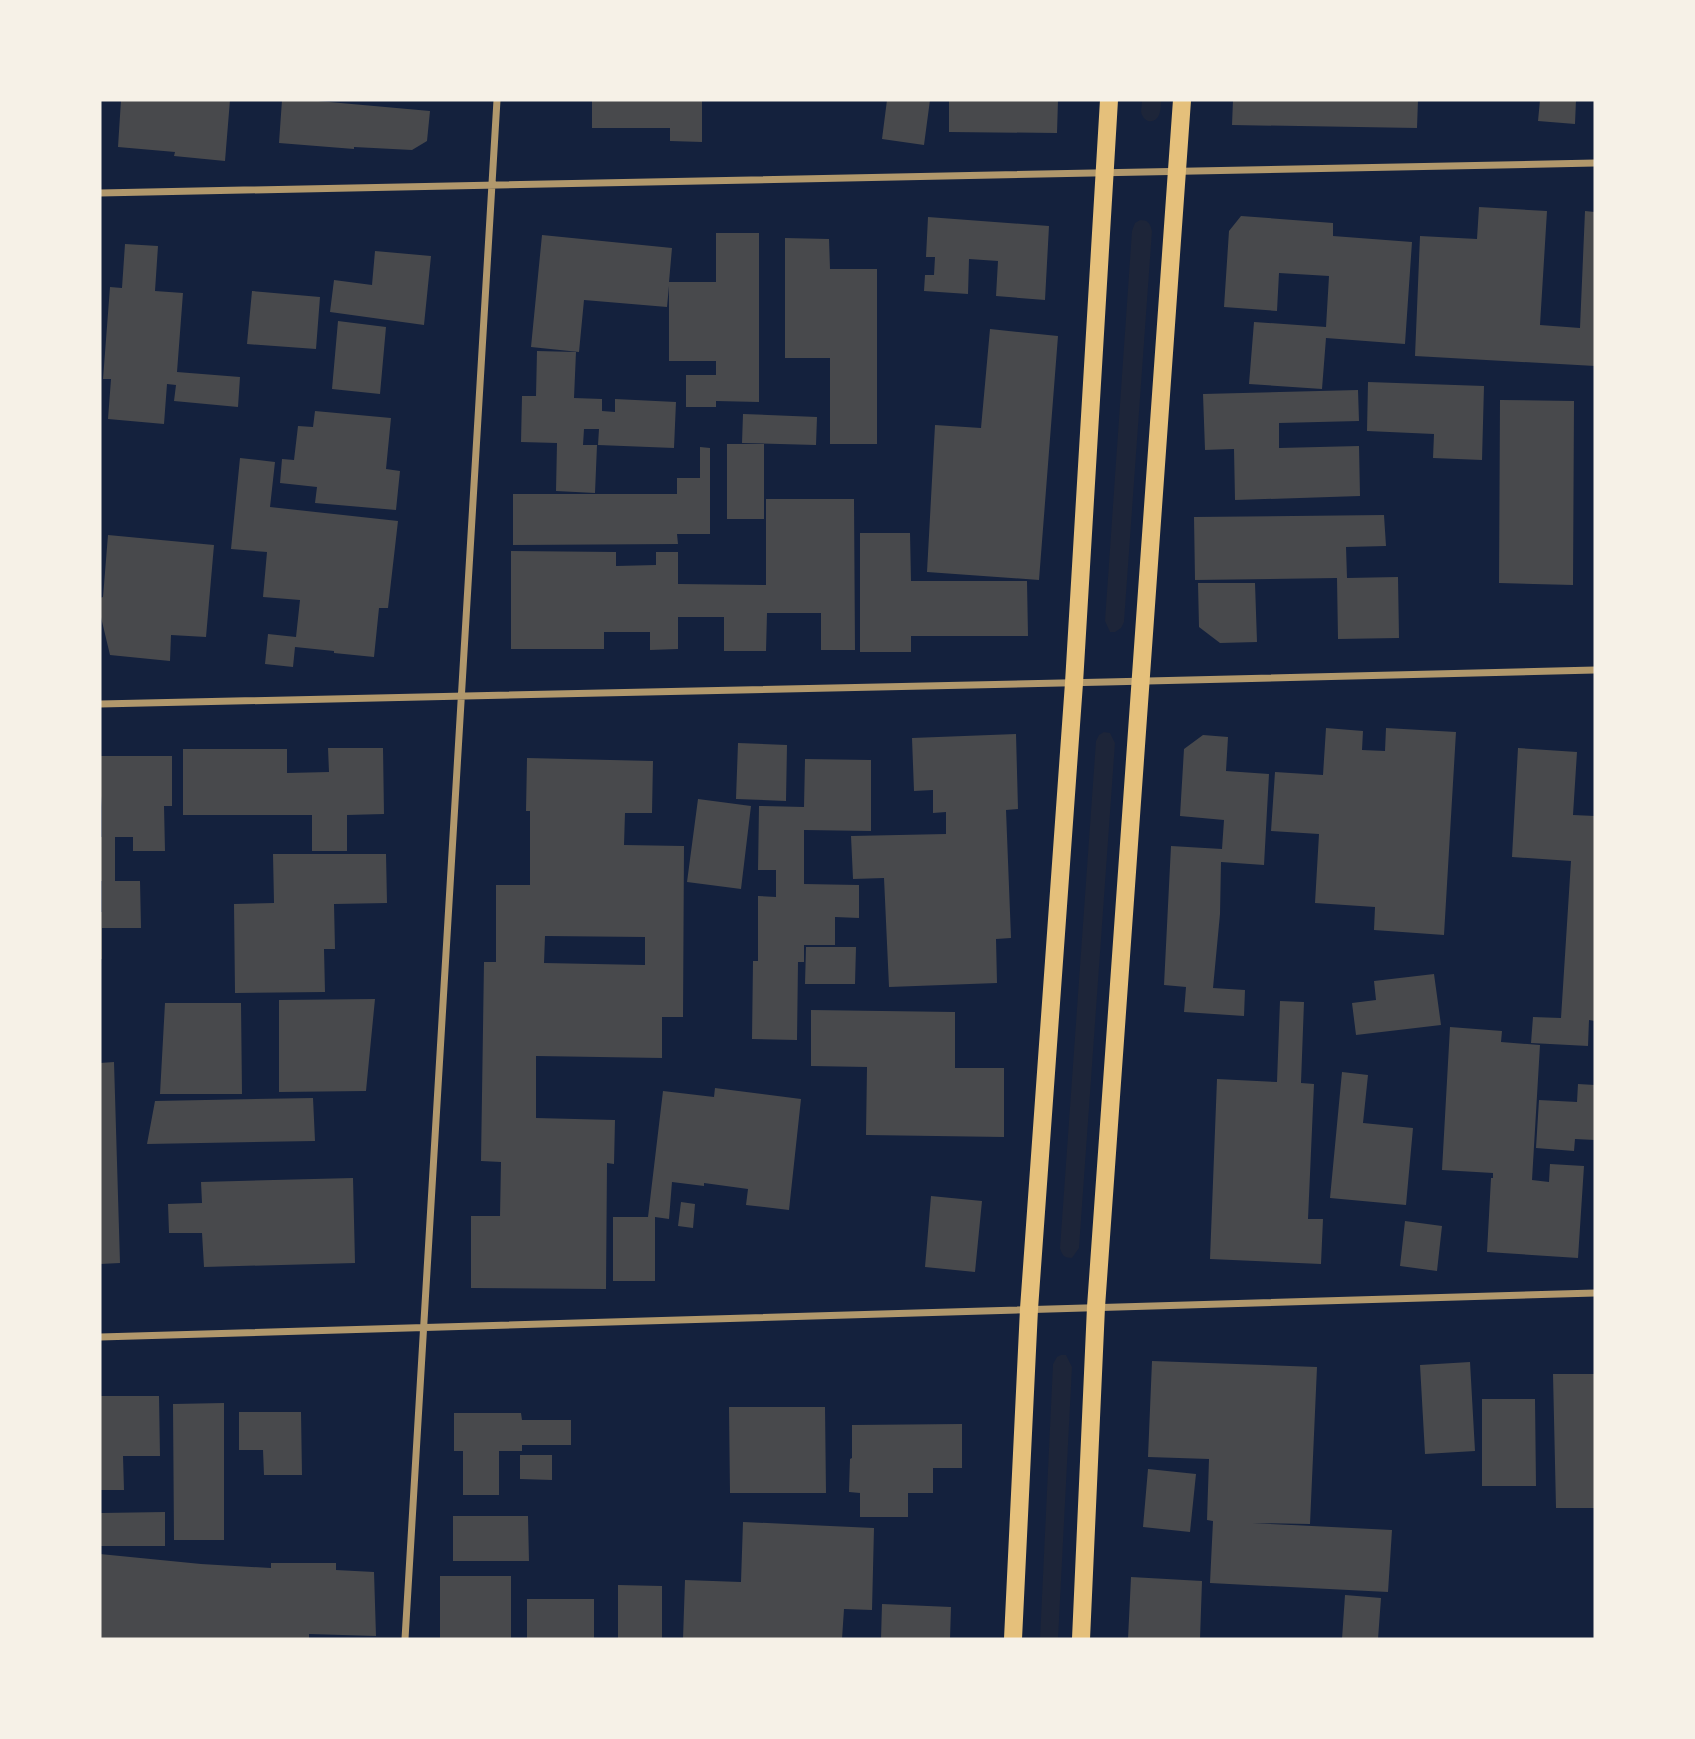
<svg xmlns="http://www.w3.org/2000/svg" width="1695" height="1739" font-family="Figtree,sans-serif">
  <rect width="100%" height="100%" fill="#14213d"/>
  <path fill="#1d2539" d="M 1142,100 L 1161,100 C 1161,105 1161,112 1158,117 C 1152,125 1143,121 1141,112 C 1141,108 1142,104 1142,100 Z
    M 1140,220 C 1148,220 1150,223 1152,231 L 1124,622 L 1121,628 L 1115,632 L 1110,632 L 1105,621 L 1132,231 L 1135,223 Z
    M 1104,732 L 1110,733 L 1115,743 L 1079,1248 L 1072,1258 C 1064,1258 1062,1255 1060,1248 L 1096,741 L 1099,735 Z
    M 1061,1355 L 1066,1355 L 1072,1367 L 1058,1639 L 1040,1639 L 1053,1364 L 1057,1357 Z"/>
  <path fill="#48494c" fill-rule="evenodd" d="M 121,100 L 230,100 L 225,161 L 174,156 L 175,152 L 118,147 Z
    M 282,100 L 307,100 L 430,111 L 427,141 L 412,150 L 354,147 L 354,149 L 279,143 Z
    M 592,100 L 702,100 L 702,142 L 670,141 L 670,128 L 592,128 Z
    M 887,100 L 930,100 L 924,145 L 882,139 Z
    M 949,100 L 1058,100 L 1057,133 L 949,132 Z
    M 1233,100 L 1418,100 L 1417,128 L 1232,125 Z
    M 1540,100 L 1576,100 L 1575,124 L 1538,121 Z
    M 1479,207 L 1547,211 L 1540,325 L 1580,328 L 1585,211 L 1595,212 L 1595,366 L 1415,356 L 1420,236 L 1477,239 Z
    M 1241,216 L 1333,223 L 1333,236 L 1412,242 L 1405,344 L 1326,338 L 1322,389 L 1249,384 L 1254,322 L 1326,327 L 1329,276 L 1279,273 L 1277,311 L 1224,307 L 1229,231 Z
    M 928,217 L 1049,226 L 1045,300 L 996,296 L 998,261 L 969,259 L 968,294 L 924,291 L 925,275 L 934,275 L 935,257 L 926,257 Z
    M 716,233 L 759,233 L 759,402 L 716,401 L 716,407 L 686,407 L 686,375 L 716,375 L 716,361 L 669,361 L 669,286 L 667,307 L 584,300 L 579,352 L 531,347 L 542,235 L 672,248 L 669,282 L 716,282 Z
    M 785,238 L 829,239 L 830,269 L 877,269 L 877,444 L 830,444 L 830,358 L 785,358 Z
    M 125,244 L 158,246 L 155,291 L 183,293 L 177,372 L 240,377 L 238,407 L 174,401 L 176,385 L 167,384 L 164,424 L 108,419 L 111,379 L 103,379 L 110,287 L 122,288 Z
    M 375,251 L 431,256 L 424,325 L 330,312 L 334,280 L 372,285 Z
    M 252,291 L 320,297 L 316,349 L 247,344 Z
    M 338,321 L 386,327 L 380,394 L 332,389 Z
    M 990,329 L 1058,336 L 1039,580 L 927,572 L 935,425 L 981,428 Z
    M 537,351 L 576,352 L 574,398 L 602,399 L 602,411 L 615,412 L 615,399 L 676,402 L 674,448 L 598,445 L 599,429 L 584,429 L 583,445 L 597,445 L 595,493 L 556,491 L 557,443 L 521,442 L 522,396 L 536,396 Z
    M 1368,382 L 1484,386 L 1482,460 L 1433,458 L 1434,434 L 1367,431 Z
    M 1358,390 L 1359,421 L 1279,423 L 1279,448 L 1359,446 L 1360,496 L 1235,500 L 1234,449 L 1205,450 L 1203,394 Z
    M 1500,400 L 1574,401 L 1573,585 L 1499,583 Z
    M 315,411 L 391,418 L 386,469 L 400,471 L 396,510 L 315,503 L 317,487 L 280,483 L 282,459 L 294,460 L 298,426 L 313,427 Z
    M 743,414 L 817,417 L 816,445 L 742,443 Z
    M 727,444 L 764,444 L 764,519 L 727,519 Z
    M 700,447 L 710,448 L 710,534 L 677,534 L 678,544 L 513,545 L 513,494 L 677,494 L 677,478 L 700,478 Z
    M 240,458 L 275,462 L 270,507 L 398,521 L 388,608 L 379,608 L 374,657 L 334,653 L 334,651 L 295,647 L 293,667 L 265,664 L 268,634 L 296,637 L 300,600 L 263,597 L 267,552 L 231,549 Z
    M 766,499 L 854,499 L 855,650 L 821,650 L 821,613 L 767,613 L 766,651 L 724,651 L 724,617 L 678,617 L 678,649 L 650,650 L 650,632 L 604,632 L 604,649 L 511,649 L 511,551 L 616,552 L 616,566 L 656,565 L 656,552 L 678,552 L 678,584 L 766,585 Z
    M 1384,515 L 1386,546 L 1346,547 L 1347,578 L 1398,577 L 1399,638 L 1338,639 L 1337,578 L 1195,580 L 1194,517 Z
    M 860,533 L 910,533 L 911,581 L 1027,581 L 1028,636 L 911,636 L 911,652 L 860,652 Z
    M 108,535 L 214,545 L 206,637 L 171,635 L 170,661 L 110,655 L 100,613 L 100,598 L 103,597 Z
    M 1198,583 L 1255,583 L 1257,642 L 1220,643 L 1199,627 Z
    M 1326,728 L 1363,731 L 1362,750 L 1385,751 L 1386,728 L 1456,732 L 1444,935 L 1374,930 L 1375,907 L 1315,903 L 1319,834 L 1271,831 L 1275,772 L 1323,775 Z
    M 1016,734 L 1018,809 L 1006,810 L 1011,938 L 996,939 L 997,983 L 889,987 L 884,878 L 853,879 L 851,836 L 946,834 L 946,812 L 933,813 L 933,790 L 914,791 L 912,738 Z
    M 1203,735 L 1228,737 L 1226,771 L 1269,774 L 1264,865 L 1221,862 L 1220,914 L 1213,988 L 1245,990 L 1244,1016 L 1184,1012 L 1186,987 L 1164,985 L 1171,846 L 1222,849 L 1224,820 L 1180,816 L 1184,749 Z
    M 738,743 L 787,745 L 786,801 L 736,799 Z
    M 328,748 L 383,748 L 384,814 L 347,815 L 347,851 L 312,851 L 312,815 L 183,815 L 183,749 L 287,749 L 287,773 L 329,772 Z
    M 1518,748 L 1577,752 L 1573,815 L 1595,816 L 1595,1021 L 1589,1020 L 1588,1046 L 1531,1043 L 1533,1017 L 1561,1018 L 1571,861 L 1512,857 Z
    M 100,756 L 172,756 L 172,806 L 164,806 L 165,851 L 133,851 L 133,837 L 115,837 L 115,881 L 140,881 L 141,928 L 102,928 L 102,959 L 100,959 L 100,912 L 102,912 L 102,881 L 100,881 L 100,837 L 102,837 L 102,807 L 101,796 L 100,796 Z
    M 527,758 L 653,761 L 652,813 L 625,813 L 624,845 L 684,846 L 683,1017 L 662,1017 L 662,1058 L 536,1056 L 536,1118 L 615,1120 L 614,1164 L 607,1163 L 606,1289 L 471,1288 L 471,1216 L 500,1216 L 501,1162 L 481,1161 L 484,962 L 496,962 L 496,885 L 530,885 L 530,811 L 526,811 ZM 545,936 L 645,937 L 645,965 L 544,963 Z
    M 805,759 L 871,760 L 871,831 L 804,830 L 804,884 L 859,885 L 859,918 L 835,917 L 835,945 L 804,945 L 804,962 L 798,962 L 797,1040 L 752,1039 L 753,961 L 758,961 L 758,896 L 776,897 L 776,870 L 758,870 L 759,806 L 804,807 Z
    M 698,799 L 751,806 L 741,889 L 687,882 Z
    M 273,854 L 386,854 L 387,903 L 334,904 L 335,949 L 324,949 L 325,992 L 235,993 L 234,904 L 274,903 Z
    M 806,947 L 856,947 L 855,984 L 805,984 Z
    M 1434,974 L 1441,1025 L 1356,1035 L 1352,1003 L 1376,1000 L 1374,981 Z
    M 375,999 L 366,1091 L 279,1092 L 279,1000 Z
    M 1280,1001 L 1304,1002 L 1301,1083 L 1314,1084 L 1308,1219 L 1323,1219 L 1321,1264 L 1210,1259 L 1217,1079 L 1277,1082 Z
    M 165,1003 L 241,1003 L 242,1094 L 160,1094 Z
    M 811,1010 L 955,1012 L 955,1068 L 1004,1068 L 1004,1137 L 866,1135 L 867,1067 L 811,1066 Z
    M 1450,1027 L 1502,1031 L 1501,1042 L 1540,1045 L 1532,1180 L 1549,1182 L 1550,1164 L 1584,1166 L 1578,1258 L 1487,1252 L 1491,1178 L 1493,1178 L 1493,1173 L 1442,1170 Z
    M 114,1062 L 120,1263 L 100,1264 L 100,1063 Z
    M 1342,1072 L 1368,1075 L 1363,1123 L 1413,1128 L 1406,1205 L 1330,1198 Z
    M 1578,1084 L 1595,1085 L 1595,1140 L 1575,1139 L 1574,1151 L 1536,1148 L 1539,1100 L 1577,1102 Z
    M 715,1088 L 801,1099 L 789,1210 L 746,1205 L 748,1189 L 704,1183 L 704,1186 L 672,1182 L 669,1219 L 655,1217 L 655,1281 L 613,1281 L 613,1217 L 648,1217 L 663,1091 L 714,1097 Z
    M 313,1098 L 315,1141 L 147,1144 L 155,1101 Z
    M 353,1178 L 355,1263 L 204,1267 L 202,1233 L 169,1233 L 168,1204 L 202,1203 L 201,1182 Z
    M 931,1196 L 982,1201 L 975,1272 L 925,1267 Z
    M 681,1202 L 695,1204 L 693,1228 L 678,1226 Z
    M 1405,1221 L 1442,1226 L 1437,1271 L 1400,1266 Z
    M 1152,1361 L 1317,1367 L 1310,1524 L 1252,1523 L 1392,1530 L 1388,1592 L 1210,1583 L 1213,1521 L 1207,1520 L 1209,1459 L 1148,1457 Z
    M 1470,1362 L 1475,1451 L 1425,1454 L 1420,1365 Z
    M 1553,1374 L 1595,1374 L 1595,1508 L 1556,1508 Z
    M 100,1396 L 159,1396 L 160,1456 L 123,1456 L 124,1490 L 100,1490 Z
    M 1482,1399 L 1535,1399 L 1536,1486 L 1482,1486 Z
    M 224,1403 L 224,1540 L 174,1540 L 173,1404 Z
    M 729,1407 L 825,1407 L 826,1493 L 730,1493 Z
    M 239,1412 L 301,1412 L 302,1475 L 264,1475 L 263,1450 L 239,1450 Z
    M 454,1413 L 521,1413 L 522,1420 L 571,1420 L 571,1445 L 522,1445 L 522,1451 L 499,1451 L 499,1495 L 463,1495 L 463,1451 L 454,1451 Z
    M 962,1424 L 962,1468 L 933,1468 L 933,1493 L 908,1493 L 908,1517 L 860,1517 L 860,1493 L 849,1492 L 850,1459 L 852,1458 L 852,1425 Z
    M 520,1455 L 552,1455 L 552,1480 L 520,1479 Z
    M 1148,1469 L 1196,1474 L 1190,1532 L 1143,1527 Z
    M 165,1512 L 165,1546 L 101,1546 L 101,1513 Z
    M 453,1516 L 528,1516 L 529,1561 L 453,1561 Z
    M 743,1522 L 874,1528 L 872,1610 L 844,1609 L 842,1639 L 683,1639 L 685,1580 L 741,1582 Z
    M 100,1554 L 201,1564 L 271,1568 L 271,1563 L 336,1563 L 336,1570 L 374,1572 L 376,1636 L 309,1634 L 309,1639 L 100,1639 Z
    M 440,1576 L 511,1576 L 511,1639 L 440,1639 Z
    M 1131,1577 L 1202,1581 L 1200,1639 L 1128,1639 Z
    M 618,1585 L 662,1586 L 662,1639 L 618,1639 Z
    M 1345,1595 L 1381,1598 L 1378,1639 L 1342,1639 Z
    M 527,1599 L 594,1599 L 594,1639 L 527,1639 Z
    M 882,1604 L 951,1607 L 950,1639 L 881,1639 Z"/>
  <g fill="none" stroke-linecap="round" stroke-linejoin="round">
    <path stroke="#b1986c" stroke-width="7" d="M 100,193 L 1595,163
      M 100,704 L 1106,682 L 1595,670
      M 100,1337 L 1595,1293
      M 405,1639 L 497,100"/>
    <path stroke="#e5c07b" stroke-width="18" d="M 1013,1639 L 1029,1309 L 1074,683 L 1109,100
      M 1081,1639 L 1096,1307 L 1182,100"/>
  </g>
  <rect width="1695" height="1739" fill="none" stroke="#f6f1e7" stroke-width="203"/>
</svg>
